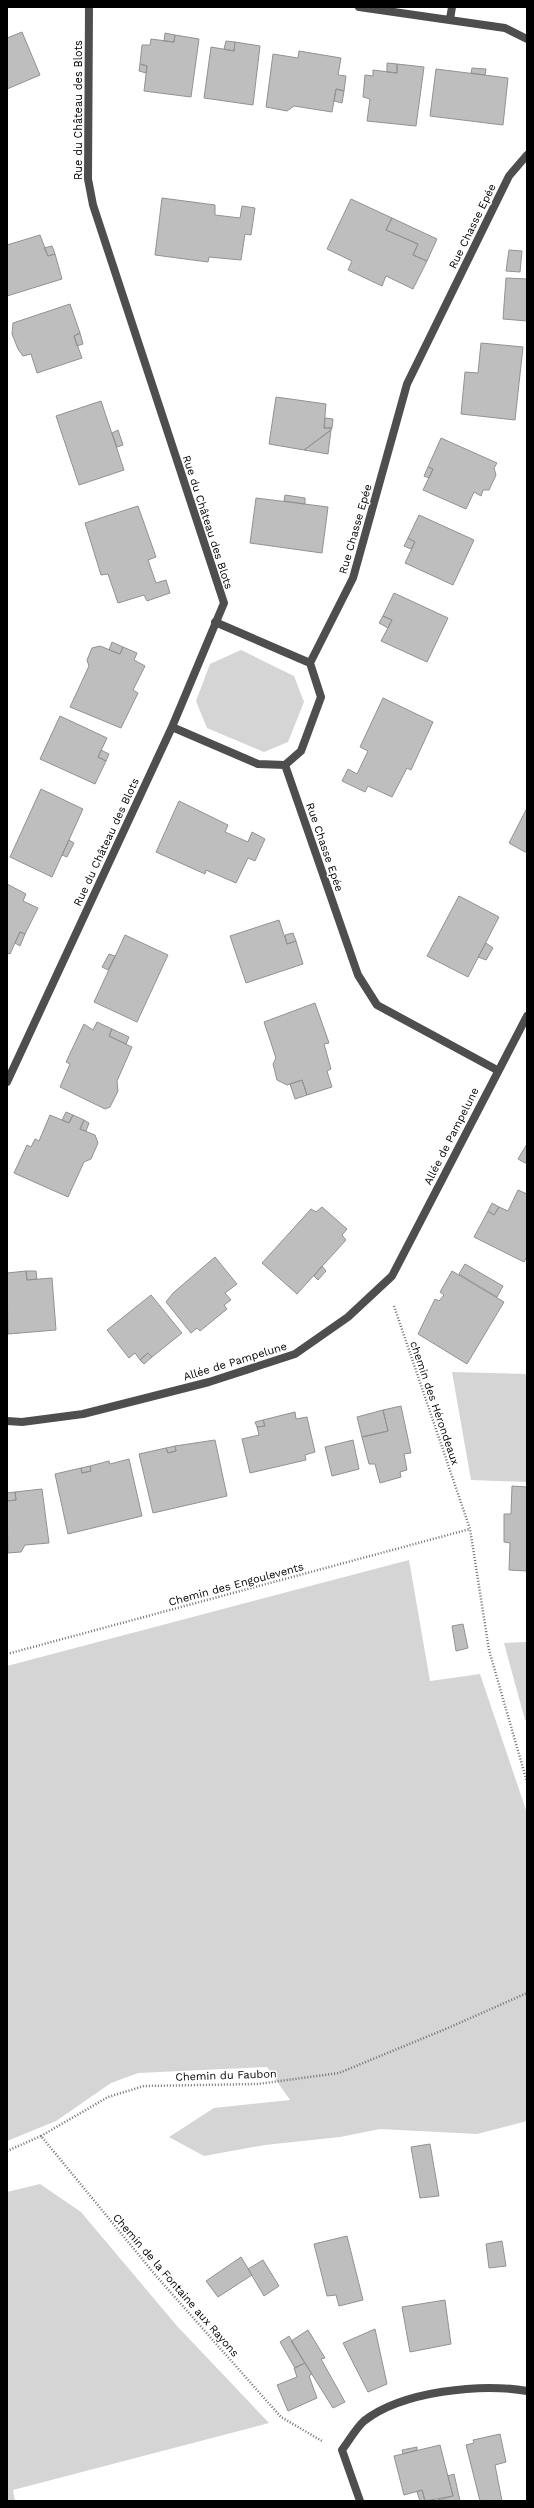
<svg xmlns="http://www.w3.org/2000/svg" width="534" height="2508" font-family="'Work Sans',sans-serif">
  <rect width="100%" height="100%" fill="#fff"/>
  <path fill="#d5d5d5" d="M 241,650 L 294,676 L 304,702 L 288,742 L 264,752 L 207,728 L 196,701 L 210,664 Z
    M 452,1372 L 527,1374 L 527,1482 L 471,1480 Z
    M 409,1560 L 430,1681 L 480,1674 L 527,1813 L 527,2121 L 477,2134 L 380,2129 L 340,2137 L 265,2145 L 204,2156 L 169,2137 L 214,2108 L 290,2100 L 267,2067 L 138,2073 L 111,2083 L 56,2121 L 7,2141 L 7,1666 Z
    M 527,1642 L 527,1720 L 525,1720 L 504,1643 Z
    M 40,2184 L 81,2212 L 177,2326 L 269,2423 L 13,2490 L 15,2501 L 7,2501 L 7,2192 Z"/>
  <path fill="#bebebe" stroke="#929292" d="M 22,32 L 40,75 L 7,89 L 7,38 Z
    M 165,33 L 175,35 L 174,42 L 164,41 Z
    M 175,35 L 199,39 L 191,97 L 144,91 L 147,66 L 140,64 L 142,45 L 150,45 L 151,39 L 174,42 Z
    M 226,41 L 235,42 L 234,51 L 224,49 Z
    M 235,42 L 260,46 L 253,105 L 204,98 L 211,47 L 234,51 Z
    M 299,51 L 341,58 L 338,75 L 346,76 L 344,91 L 336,89 L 332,112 L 294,106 L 287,111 L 266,107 L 273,54 L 298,58 Z
    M 387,63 L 397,64 L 397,73 L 387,72 Z
    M 140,64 L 147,66 L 146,73 L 139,71 Z
    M 397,64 L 424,67 L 416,126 L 367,121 L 370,99 L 363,97 L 365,75 L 373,76 L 373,70 L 397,73 Z
    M 472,68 L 486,69 L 485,75 L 471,73 Z
    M 436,69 L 508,78 L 503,125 L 430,116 Z
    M 336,89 L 344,91 L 342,103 L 334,101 Z
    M 162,198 L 215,205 L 215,215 L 240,218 L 242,206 L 255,208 L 251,235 L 245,234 L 241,260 L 209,257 L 208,262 L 155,255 Z
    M 351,199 L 392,218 L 386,230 L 418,244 L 413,255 L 427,261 L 413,289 L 386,276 L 382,286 L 348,270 L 352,261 L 327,249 Z
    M 392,218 L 437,239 L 427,261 L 413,255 L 418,244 L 386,230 Z
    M 40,235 L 48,256 L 55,254 L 62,279 L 7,296 L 7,245 Z
    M 52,246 L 55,254 L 48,256 L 44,248 Z
    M 509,250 L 522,251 L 520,272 L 506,271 Z
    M 506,278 L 527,279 L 527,321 L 503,319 Z
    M 70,304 L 80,333 L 74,336 L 82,358 L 37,373 L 31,354 L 23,356 L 18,349 L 12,334 L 13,323 Z
    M 80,333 L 83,344 L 77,346 L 74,336 Z
    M 481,343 L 523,347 L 515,420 L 461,414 L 465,372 L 478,373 Z
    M 276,397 L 326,404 L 324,428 L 332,428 L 331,430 L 304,450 L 269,444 Z
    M 101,401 L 124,470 L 79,485 L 56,416 Z
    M 325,418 L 333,419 L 332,428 L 324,428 Z
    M 118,430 L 123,445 L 117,447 L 112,433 Z
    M 331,430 L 328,454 L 304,450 L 311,445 Z
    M 441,438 L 497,463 L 494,468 L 496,475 L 489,490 L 483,490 L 481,496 L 474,492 L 466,509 L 423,490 L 433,469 L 428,467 Z
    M 428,467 L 433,469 L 429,478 L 424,476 Z
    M 285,495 L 305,498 L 305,504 L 284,501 Z
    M 256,498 L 328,507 L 322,553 L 250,543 Z
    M 138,506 L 156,557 L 148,560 L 156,583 L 166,580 L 170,593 L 147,601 L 144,595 L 118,603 L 108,574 L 101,575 L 85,523 Z
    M 419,515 L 474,540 L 453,585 L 405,563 L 415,542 L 408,538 Z
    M 408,538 L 415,542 L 411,549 L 404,546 Z
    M 394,593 L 448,618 L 427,662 L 381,641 L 392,620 L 383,616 Z
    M 383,616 L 392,620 L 388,628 L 379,623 Z
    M 112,642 L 123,647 L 120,654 L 109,650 Z
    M 100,646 L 120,654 L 123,647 L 137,653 L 134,660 L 145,666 L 133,690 L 138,693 L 121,728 L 70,707 L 89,666 L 87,660 L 92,648 Z
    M 383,698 L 433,722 L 411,770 L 407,768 L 392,797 L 368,786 L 365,792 L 342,781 L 348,769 L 357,774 L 368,751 L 360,747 Z
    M 60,716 L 107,738 L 98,757 L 106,761 L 95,784 L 40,759 Z
    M 101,750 L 109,754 L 106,761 L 98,757 Z
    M 41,789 L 83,809 L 52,877 L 10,857 Z
    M 179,801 L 228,825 L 225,832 L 248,842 L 252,832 L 265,839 L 255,861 L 248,858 L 236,883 L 206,870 L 205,874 L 156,852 Z
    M 527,808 L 527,853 L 509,843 Z
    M 69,840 L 74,843 L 67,857 L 62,855 Z
    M 7,884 L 26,894 L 23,901 L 38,908 L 25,934 L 20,932 L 10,954 L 7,953 Z
    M 459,896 L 499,917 L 468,977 L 427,956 Z
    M 279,920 L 287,944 L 296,941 L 303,964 L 246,983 L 230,936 Z
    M 20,932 L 25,934 L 20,946 L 15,943 Z
    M 293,933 L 296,941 L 287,944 L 285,935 Z
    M 125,935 L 168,955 L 137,1022 L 94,1002 Z
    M 486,943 L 493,948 L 486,960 L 478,957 Z
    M 109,954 L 115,956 L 108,970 L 102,967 Z
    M 315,1003 L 329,1043 L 324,1044 L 331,1069 L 327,1071 L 332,1087 L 307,1095 L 302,1080 L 287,1085 L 277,1080 L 273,1064 L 276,1058 L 264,1022 Z
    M 97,1022 L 112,1029 L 109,1036 L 132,1047 L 117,1081 L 118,1091 L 110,1107 L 105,1109 L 60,1087 L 70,1064 L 66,1062 L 84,1024 L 93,1030 Z
    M 112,1029 L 129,1037 L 126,1044 L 109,1036 Z
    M 302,1080 L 307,1095 L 295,1099 L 290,1084 Z
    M 66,1112 L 73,1115 L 69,1123 L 62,1120 Z
    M 50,1115 L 69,1123 L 73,1115 L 84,1120 L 80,1129 L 95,1135 L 98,1143 L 91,1159 L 84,1162 L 68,1197 L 14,1173 L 27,1145 L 31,1147 L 35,1139 L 39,1141 Z
    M 84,1120 L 89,1123 L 86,1131 L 80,1129 Z
    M 527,1144 L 527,1164 L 518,1159 Z
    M 518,1190 L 527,1194 L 527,1256 L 524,1262 L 474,1237 L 488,1211 L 494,1215 L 499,1207 L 508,1211 Z
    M 492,1203 L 499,1207 L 494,1215 L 488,1211 Z
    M 322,1207 L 347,1229 L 342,1235 L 346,1240 L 297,1294 L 262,1263 L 311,1209 L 316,1212 Z
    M 215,1257 L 237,1284 L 225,1293 L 231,1300 L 224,1305 L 227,1309 L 200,1331 L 197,1328 L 191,1333 L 166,1302 L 173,1293 Z
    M 465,1264 L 503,1286 L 497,1297 L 459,1274 Z
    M 322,1266 L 326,1271 L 318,1280 L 314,1276 Z
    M 26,1271 L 27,1280 L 52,1278 L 56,1330 L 8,1334 L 7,1273 Z
    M 26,1271 L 36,1271 L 37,1279 L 27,1280 Z
    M 452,1271 L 504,1302 L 467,1364 L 418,1334 L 435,1299 L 439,1301 L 444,1295 L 440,1292 Z
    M 151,1295 L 182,1333 L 152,1357 L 148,1353 L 140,1360 L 135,1353 L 129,1358 L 107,1330 Z
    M 148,1353 L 152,1357 L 144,1364 L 140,1360 Z
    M 401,1406 L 411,1453 L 404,1454 L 407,1470 L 400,1472 L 401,1477 L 380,1483 L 375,1464 L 369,1464 L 362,1437 L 388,1431 L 383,1410 Z
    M 383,1410 L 388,1431 L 362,1437 L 357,1417 Z
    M 295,1412 L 296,1419 L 307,1417 L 315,1452 L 305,1455 L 306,1460 L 250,1473 L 242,1439 L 259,1435 L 257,1427 L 265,1426 L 263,1420 Z
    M 263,1420 L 265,1426 L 257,1427 L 255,1422 Z
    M 215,1440 L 227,1496 L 153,1513 L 139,1454 L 166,1448 L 168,1453 L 176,1451 L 175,1446 Z
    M 353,1440 L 359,1469 L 332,1476 L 325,1447 Z
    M 175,1446 L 176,1451 L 168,1453 L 166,1448 Z
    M 129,1459 L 142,1516 L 68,1534 L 55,1474 L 81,1468 L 82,1473 L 91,1471 L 90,1466 L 109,1461 L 110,1464 Z
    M 90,1466 L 91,1471 L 82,1473 L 81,1468 Z
    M 512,1486 L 527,1487 L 527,1571 L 509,1570 L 510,1543 L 504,1542 L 504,1514 L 511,1514 Z
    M 42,1489 L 49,1543 L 25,1545 L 21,1552 L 8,1553 L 7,1501 L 16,1500 L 15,1492 Z
    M 15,1492 L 16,1500 L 7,1501 L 7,1493 Z
    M 463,1624 L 468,1648 L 456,1651 L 452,1626 Z
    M 430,2144 L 439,2196 L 420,2198 L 411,2147 Z
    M 347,2236 L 363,2300 L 339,2306 L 336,2295 L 327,2296 L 314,2244 Z
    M 502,2241 L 506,2266 L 489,2268 L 486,2244 Z
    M 241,2257 L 252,2275 L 218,2297 L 206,2281 Z
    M 263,2260 L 279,2286 L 264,2296 L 248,2269 Z
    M 445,2300 L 451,2344 L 410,2352 L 402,2307 Z
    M 375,2329 L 387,2384 L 368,2392 L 343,2343 Z
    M 308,2330 L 325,2358 L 321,2359 L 345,2402 L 333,2408 L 291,2341 Z
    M 289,2336 L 305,2363 L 295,2368 L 280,2342 Z
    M 305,2363 L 312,2374 L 309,2376 L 317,2398 L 288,2411 L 277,2385 L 297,2377 L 294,2368 Z
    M 500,2434 L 506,2462 L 495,2465 L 502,2501 L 480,2501 L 466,2445 L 474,2443 L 473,2440 Z
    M 440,2445 L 453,2496 L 425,2501 L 422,2490 L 404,2495 L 394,2456 Z
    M 417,2447 L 417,2450 L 403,2454 L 402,2450 Z
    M 454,2474 L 460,2501 L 434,2501 L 453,2496 L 448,2476 Z
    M 422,2490 L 425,2501 L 420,2501 L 417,2492 Z"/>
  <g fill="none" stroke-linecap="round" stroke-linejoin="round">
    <path stroke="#707070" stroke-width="2.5" stroke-dasharray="1 2" stroke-linecap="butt" d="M 394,1306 L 470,1529 L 489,1650 L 527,1782
      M 7,1654 L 470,1529
      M 41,2136 L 108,2097 L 144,2086 L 258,2084 L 339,2073 L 448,2028 L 527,1993
      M 7,2151 L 41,2136 L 157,2277 L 281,2417 L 322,2441"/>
    <path stroke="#4e4e4e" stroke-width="8" d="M 359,7 L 505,28 L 527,39
      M 450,19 L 452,7
      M 215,622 L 310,663
      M 172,727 L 258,764 L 285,765
      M 497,1070 L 377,1005 L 358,975 L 285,765 L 301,751 L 321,697 L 310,663 L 353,578 L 407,384 L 509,176 L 527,155
      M 7,1082 L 172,727 L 224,603 L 93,205 L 88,179 L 89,7
      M 7,1421 L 22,1422 L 83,1414 L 209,1382 L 295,1354 L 348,1317 L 392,1276 L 527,1016
      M 360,2501 L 342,2450 C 349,2441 356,2428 364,2421 C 402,2391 481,2383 527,2391"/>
  </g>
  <g text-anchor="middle" stroke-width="3" stroke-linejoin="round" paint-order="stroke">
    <g font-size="11" fill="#000" stroke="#fff">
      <text transform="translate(78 110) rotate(-90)" y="4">Rue du Château des Blots</text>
      <text transform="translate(472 226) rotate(-64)" y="4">Rue Chasse Epée</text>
      <text transform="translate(208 522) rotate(72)" y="4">Rue du Château des Blots</text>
      <text transform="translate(355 529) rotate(-74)" y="4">Rue Chasse Epée</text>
      <text transform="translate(106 842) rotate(-65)" y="4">Rue du Château des Blots</text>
      <text transform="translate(325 847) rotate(71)" y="4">Rue Chasse Epée</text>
      <text transform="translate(451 1136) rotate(-63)" y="4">Allée de Pampelune</text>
      <text transform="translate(235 1361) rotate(-17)" y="4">Allée de Pampelune</text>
      <text transform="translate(435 1403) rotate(71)" y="4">chemin des Hérondeaux</text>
      <text transform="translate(236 1584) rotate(-15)" y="4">Chemin des Engoulevents</text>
      <text transform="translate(226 2075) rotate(-2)" y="4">Chemin du Faubon</text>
      <text transform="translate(176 2285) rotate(49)" y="4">Chemin de la Fontaine aux Rayons</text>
    </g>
  </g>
  <rect width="534" height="2508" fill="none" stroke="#000000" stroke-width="16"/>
</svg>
